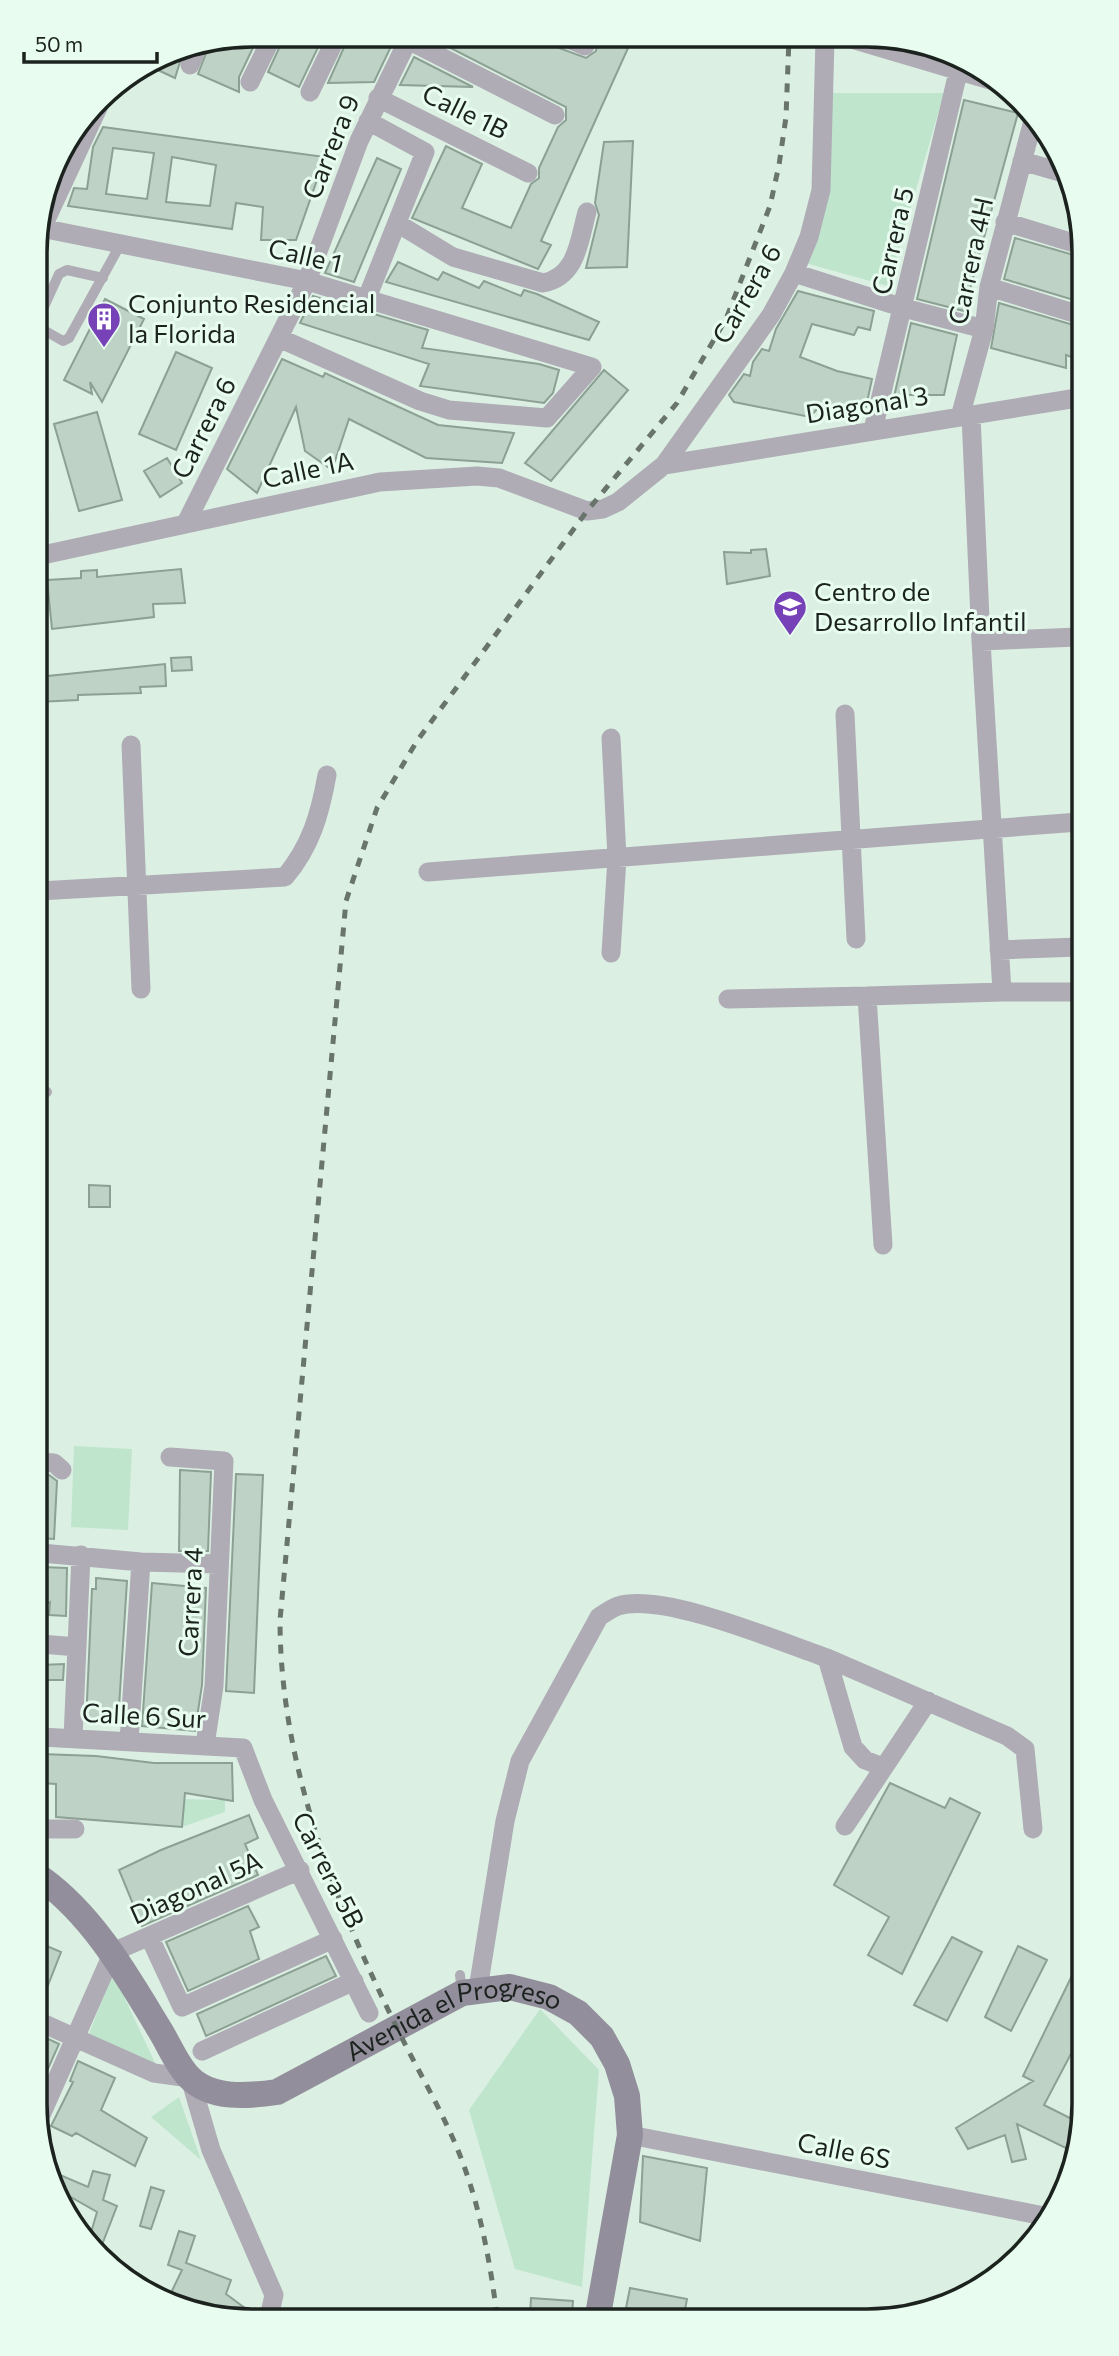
<svg xmlns="http://www.w3.org/2000/svg" width="1119" height="2356" font-family="Commissioner,sans-serif">
  <rect width="100%" height="100%" fill="#dbf0e3"/>
  <path fill="#bfe5cd" d="M 829,93 L 944,93 L 888,286 L 798,261 L 819,203 Z
    M 74,1446 L 132,1449 L 128,1530 L 71,1527 Z
    M 185,1799 L 225,1800 L 225,1812 L 182,1827 Z
    M 113,1973 L 156,2065 L 88,2036 Z
    M 540,2009 L 599,2070 L 582,2287 L 515,2269 L 469,2110 Z
    M 179,2097 L 201,2160 L 151,2117 Z"/>
  <path fill="#bed3c6" stroke="#8ca094" stroke-width="2" fill-rule="evenodd" d="M 252,35 L 259,35 L 239,77 L 239,92 L 198,74 L 210,43 Z
    M 285,35 L 324,35 L 299,87 L 268,72 Z
    M 349,36 L 396,36 L 374,82 L 328,83 Z
    M 427,36 L 552,37 L 559,48 L 586,58 L 596,51 L 598,37 L 633,37 L 541,241 L 551,245 L 538,269 L 412,218 L 446,146 L 482,164 L 462,208 L 511,228 L 531,184 L 539,178 L 539,168 L 558,127 L 566,120 L 566,107 Z
    M 180,49 L 184,49 L 175,78 L 147,65 L 169,51 Z
    M 414,57 L 473,87 L 400,85 Z
    M 964,100 L 1018,113 L 964,311 L 917,299 Z
    M 103,127 L 325,157 L 296,240 L 261,240 L 263,207 L 236,203 L 232,229 L 68,206 L 74,188 L 87,189 L 93,147 ZM 113,148 L 154,153 L 147,199 L 106,194 ZM 172,157 L 216,165 L 210,206 L 166,202 Z
    M 633,141 L 627,267 L 586,268 L 599,215 L 595,203 L 604,142 Z
    M 377,158 L 401,169 L 354,282 L 325,273 Z
    M 1015,238 L 1077,256 L 1077,301 L 1004,279 Z
    M 398,262 L 438,280 L 443,272 L 479,288 L 484,281 L 521,296 L 524,290 L 537,294 L 599,322 L 589,340 L 386,282 Z
    M 798,291 L 874,311 L 870,330 L 858,327 L 854,335 L 812,324 L 800,357 L 837,371 L 872,379 L 866,407 L 848,411 L 818,408 L 810,417 L 734,402 L 729,395 L 744,374 L 750,376 L 753,362 L 762,349 L 769,351 L 776,329 Z
    M 313,296 L 428,330 L 422,348 L 539,364 L 559,370 L 553,393 L 544,403 L 420,386 L 429,364 L 300,323 Z
    M 105,299 L 144,319 L 102,402 L 90,382 L 92,394 L 64,380 Z
    M 999,303 L 1077,326 L 1077,359 L 1066,355 L 1066,368 L 991,348 Z
    M 911,323 L 957,335 L 944,395 L 908,395 L 893,401 Z
    M 176,352 L 212,368 L 176,450 L 139,434 Z
    M 282,359 L 323,377 L 325,373 L 438,425 L 514,433 L 502,463 L 426,458 L 349,419 L 332,470 L 305,451 L 296,407 L 257,493 L 227,469 Z
    M 604,370 L 628,390 L 551,481 L 525,463 Z
    M 97,412 L 122,500 L 79,511 L 54,424 Z
    M 167,458 L 182,483 L 160,497 L 144,471 Z
    M 766,549 L 770,576 L 727,584 L 724,552 L 751,553 L 751,550 Z
    M 181,569 L 185,603 L 153,604 L 154,617 L 52,629 L 47,580 L 81,578 L 81,571 L 97,570 L 97,577 Z
    M 191,657 L 192,670 L 172,671 L 171,658 Z
    M 165,664 L 166,686 L 140,687 L 141,693 L 78,695 L 78,700 L 38,702 L 38,677 Z
    M 89,1185 L 110,1186 L 110,1207 L 89,1207 Z
    M 180,1470 L 211,1472 L 208,1551 L 179,1551 Z
    M 40,1474 L 49,1475 L 57,1481 L 54,1539 L 41,1538 Z
    M 236,1474 L 263,1475 L 254,1693 L 226,1691 Z
    M 41,1567 L 67,1568 L 66,1616 L 49,1615 L 50,1602 L 41,1606 Z
    M 96,1578 L 127,1581 L 118,1723 L 86,1723 L 92,1589 L 96,1589 Z
    M 152,1583 L 206,1588 L 202,1685 L 195,1731 L 142,1726 Z
    M 64,1664 L 63,1680 L 41,1680 L 41,1665 Z
    M 41,1754 L 96,1756 L 154,1763 L 232,1763 L 233,1801 L 185,1793 L 182,1827 L 56,1817 L 56,1784 L 41,1783 Z
    M 890,1783 L 945,1808 L 950,1798 L 980,1813 L 902,1974 L 868,1955 L 889,1917 L 834,1885 Z
    M 249,1815 L 258,1838 L 245,1844 L 258,1875 L 142,1926 L 119,1870 L 161,1850 Z
    M 248,1906 L 259,1927 L 250,1931 L 259,1959 L 188,1991 L 166,1942 Z
    M 952,1937 L 982,1952 L 947,2021 L 914,2005 Z
    M 42,1944 L 61,1952 L 43,1998 L 42,1998 Z
    M 1018,1946 L 1047,1960 L 1011,2031 L 985,2017 Z
    M 1083,1953 L 1083,2031 L 1044,2105 L 1082,2124 L 1076,2153 L 1017,2124 L 1026,2159 L 1012,2162 L 1005,2135 L 968,2149 L 956,2128 L 1033,2081 L 1023,2076 Z
    M 326,1956 L 336,1976 L 206,2036 L 197,2014 Z
    M 42,2036 L 59,2044 L 47,2071 L 42,2069 Z
    M 78,2061 L 115,2078 L 101,2110 L 147,2138 L 135,2166 L 76,2133 L 72,2136 L 51,2126 L 73,2082 L 70,2081 Z
    M 643,2156 L 707,2168 L 700,2241 L 640,2222 Z
    M 46,2169 L 88,2187 L 93,2171 L 110,2175 L 103,2200 L 117,2206 L 98,2255 L 88,2243 L 97,2212 L 55,2188 Z
    M 151,2187 L 164,2191 L 151,2229 L 140,2226 Z
    M 179,2231 L 195,2236 L 186,2263 L 231,2280 L 226,2294 L 257,2317 L 210,2317 L 169,2297 L 182,2270 L 168,2265 Z
    M 630,2288 L 687,2299 L 684,2315 L 660,2315 L 626,2308 Z
    M 531,2298 L 573,2301 L 572,2315 L 530,2315 Z"/>
  <g fill="none" stroke-linecap="round" stroke-linejoin="round">
    <path stroke="#afacb5" stroke-width="10" d="M 103,278 L 67,270 L 59,274 L 37,322 L 40,328 L 63,341 L 69,338 L 120,245
      M 39,1091 L 47,1092
      M 460,1975 L 462,1993"/>
    <path stroke="#afacb5" stroke-width="19" d="M 564,37 L 585,46
      M 851,39 L 993,81
      M 408,40 L 555,115
      M 190,65 L 198,46
      M 250,82 L 273,35
      M 310,92 L 337,36
      M 378,98 L 528,173
      M 1022,161 L 1067,174
      M 1005,222 L 1077,244
      M 397,223 L 453,257 L 543,283 C 577,277 579,241 587,212
      M 41,228 L 307,281 L 592,367 L 547,418 L 449,410 L 420,401 L 279,338
      M 37,239 L 103,97
      M 794,273 L 904,308 L 984,329
      M 989,287 L 1077,314
      M 367,298 L 425,152 L 368,121
      M 971,416 L 981,641 L 1078,637
      M 960,417 L 984,329 L 989,287 L 1034,117
      M 873,430 L 960,64
      M 664,465 L 1077,398
      M 186,523 L 307,281 L 359,141 L 410,36
      M 38,556 L 380,482 L 477,476 L 499,478 L 587,511 L 603,509 L 618,502 L 664,465 L 771,315 L 794,273 L 809,237 L 821,190 L 825,39
      M 845,714 L 856,939
      M 131,745 L 141,989
      M 428,872 L 1079,822
      M 39,891 L 285,877 C 311,846 320,814 327,775
      M 999,950 L 1079,947
      M 611,953 L 617,858 L 611,738
      M 1002,992 L 1079,992
      M 728,999 L 867,996
      M 883,1245 L 867,996 L 1002,992 L 981,641
      M 170,1457 L 224,1461 L 214,1686 L 205,1745
      M 40,1462 L 54,1463 L 62,1470
      M 41,1553 L 141,1562 L 219,1564
      M 41,1644 L 77,1647
      M 827,1658 L 1007,1736 L 1025,1749 L 1033,1829
      M 41,1737 L 243,1748 L 263,1800 L 369,2013
      M 73,1738 L 81,1555
      M 129,1741 L 141,1562
      M 845,1826 L 928,1701
      M 42,1829 L 75,1829
      M 150,1938 L 182,2007 L 333,1939
      M 478,1989 L 505,1821 L 520,1761 L 599,1617 C 605,1613 612,1608 618,1606 C 664,1592 780,1642 827,1658 L 853,1747 L 865,1760 L 883,1767
      M 42,2023 L 154,2073 L 190,2078 L 211,2150 L 274,2295 L 269,2317
      M 202,2051 L 354,1981
      M 42,2113 L 113,1952 L 300,1870
      M 630,2135 L 1049,2217"/>
    <path stroke="#928e9b" stroke-width="26" id="s1" d="M 42,1879 C 93,1916 126,1974 158,2027 C 168,2042 176,2064 189,2077 C 211,2100 249,2096 277,2092 L 462,1993 L 510,1987 L 549,1997 L 578,2013 L 602,2037 L 617,2064 L 627,2096 L 630,2135 L 598,2315"/>
    <path stroke="#68746c" stroke-width="5" stroke-dasharray="9 9" stroke-linecap="butt" d="M 497,2316 C 489,2253 477,2190 450,2132 C 434,2097 414,2063 397,2028 C 334,1900 280,1763 280,1620 L 346,901 L 377,808 L 417,741 L 587,511 L 677,403 L 726,319 L 770,206 L 779,165 L 786,117 L 789,38"/>
  </g>
  <defs>
    <g id="building-pin" transform="scale(1.75)"><path d="M0 17L-7.5 6A9.5 9.5 0 1 1 7.5 6Z" fill="#7741b8" stroke="#e8fdf0"/><path d="M-4-6H4V6H1V3H-1V6H-4ZM-2.5-4.3h1.7v1.8h-1.7ZM.8-4.3h1.7v1.8H.8ZM-2.5-1h1.7V.8h-1.7ZM.8-1h1.7V.8H.8Z" fill="#fff"/></g>
    <g id="school-pin" transform="scale(1.75)"><path d="M0 17L-7.5 6A9.5 9.5 0 1 1 7.5 6Z" fill="#7741b8" stroke="#e8fdf0"/><path d="M0-5L7-2L0 1L-7-2ZM-4 1L0 2.5L4 1V4Q0 6-4 4Z" fill="#fff"/></g>
  </defs>
  <g fill-rule="evenodd">
    <use href="#building-pin" x="104" y="319"/>
    <use href="#school-pin" x="790" y="607"/>
  </g>
  <g text-anchor="middle" stroke-width="6" stroke-linejoin="round" paint-order="stroke">
    <g font-size="26" fill="#1c231f" stroke="#e8fdf0">
      <text transform="translate(465 112) rotate(26)" y="9">Calle 1B</text>
      <text transform="translate(331 147) rotate(-68)" y="9">Carrera 9</text>
      <text transform="translate(893 241) rotate(-77)" y="9">Carrera 5</text>
      <text transform="translate(305 256) rotate(13)" y="9">Calle 1</text>
      <text transform="translate(971 261) rotate(-78)" y="9">Carrera 4H</text>
      <text transform="translate(747 294) rotate(-60)" y="9">Carrera 6</text>
      <text transform="translate(867 405) rotate(-9)" y="9">Diagonal 3</text>
      <text transform="translate(204 428) rotate(-63)" y="9">Carrera 6</text>
      <text transform="translate(308 470) rotate(-12)" y="9">Calle 1A</text>
      <text transform="translate(191 1602) rotate(-87)" y="9">Carrera 4</text>
      <text transform="translate(144 1716) rotate(3)" y="9">Calle 6 Sur</text>
      <text transform="translate(328 1870) rotate(63)" y="9">Carrera 5B</text>
      <text transform="translate(196 1888) rotate(-24)" y="9">Diagonal 5A</text>
      <text dy="9" stroke="none"><textPath href="#s1" startOffset="537">Avenida el Progreso</textPath></text>
      <text transform="translate(844 2151) rotate(11)" y="9">Calle 6S</text>
    </g>
    <g font-size="26" fill="#1c231f" stroke="#e8fdf0" text-anchor="start">
      <text x="128" y="313">Conjunto Residencial<tspan x="128" dy="30">la Florida</tspan></text>
      <text x="814" y="601">Centro de<tspan x="814" dy="30">Desarrollo Infantil</tspan></text>
    </g>
  </g>
  <path d="M0 0H1119V2356H0ZM252 47H867A205 205 0 0 1 1072 252V2104A205 205 0 0 1 867 2309H252A205 205 0 0 1 47 2104V252A205 205 0 0 1 252 47Z" fill="#e8fdf0" fill-rule="evenodd"/>
  <path fill="none" stroke="#1c231f" stroke-width="3.5" d="M252 47H867A205 205 0 0 1 1072 252V2104A205 205 0 0 1 867 2309H252A205 205 0 0 1 47 2104V252A205 205 0 0 1 252 47Z"/>
  <path d="M24 52v10h133v-10" fill="none" stroke="#1c231f" stroke-width="3.5"/>
  <text x="35" y="52" font-size="21" fill="#1c231f" stroke="#e8fdf0" stroke-width="5" paint-order="stroke">50 m</text>
</svg>
